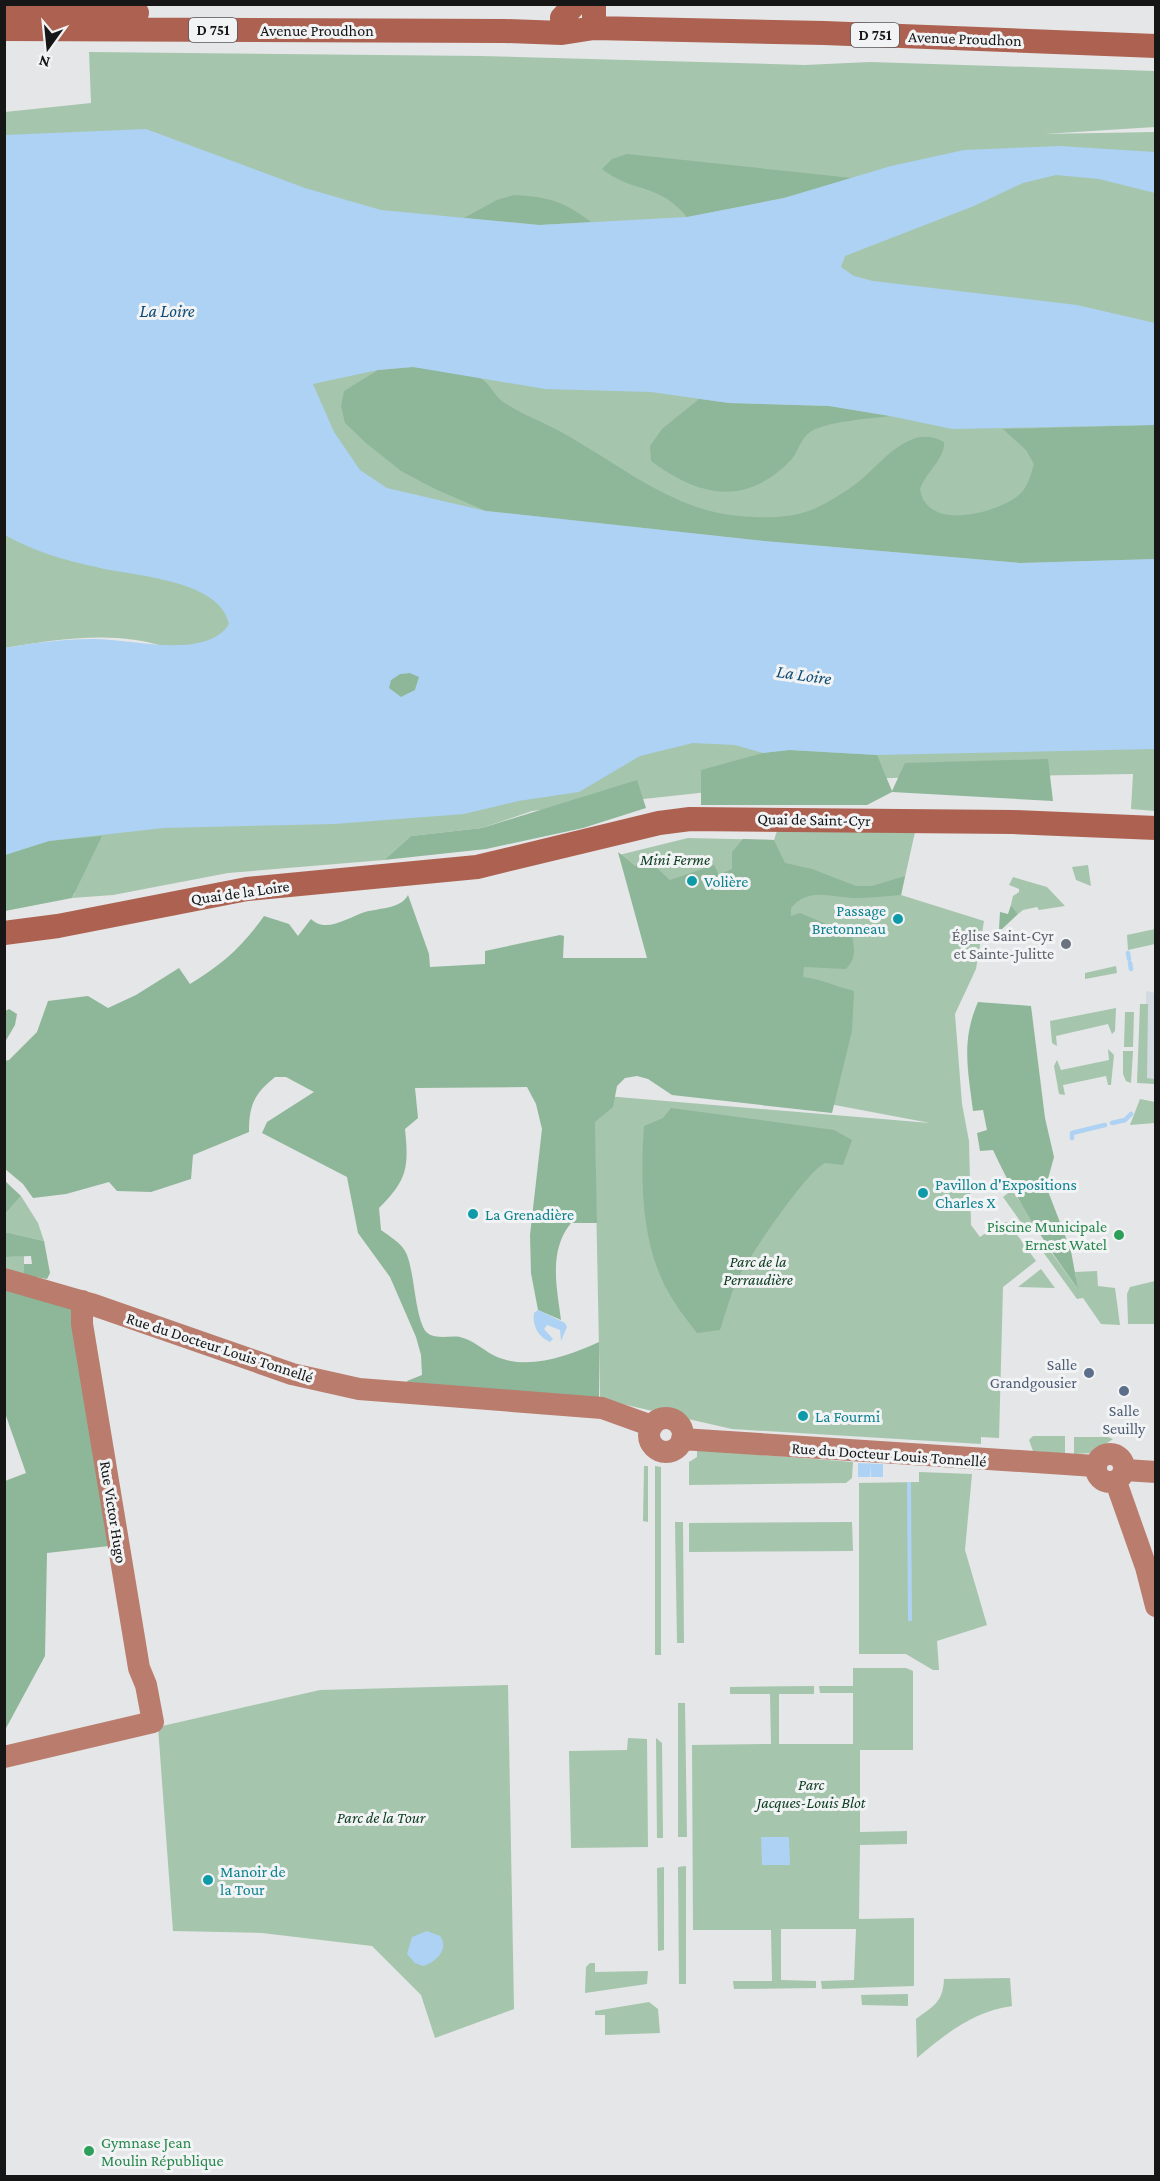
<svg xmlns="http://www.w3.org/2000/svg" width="1160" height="2181" font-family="'Crimson Pro',serif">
  <rect width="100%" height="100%" fill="#e4e6e7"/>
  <path fill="#d3dae1" d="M 1146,991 L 1155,993 L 1155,1079 L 1147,1078 Z"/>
  <path fill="#a6c5ad" d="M 89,52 L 481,56 L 805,65 L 870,62 L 1155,71 L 1155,127 L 1044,134 L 1155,132 L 1155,811 L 1131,809 L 1133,774 L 828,779 L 532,811 L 482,828 L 411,836 L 384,860 L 228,873 L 113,895 L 72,898 L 75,893 L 5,910 L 5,655 L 166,647 C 116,630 55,639 5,648 L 5,535 L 70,560 L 112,570 L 5,532 L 5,112 L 91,103 Z
    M 777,831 L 915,832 L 901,895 L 984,921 L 976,969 L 955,1014 L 962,1104 L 969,1141 L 971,1225 L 980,1237 L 1002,1222 L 1008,1222 L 1036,1261 L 1003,1287 L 999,1438 L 981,1437 L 981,1444 L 732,1429 L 600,1399 L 594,1095 L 930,1123 L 554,1052 L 653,965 L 619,855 L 688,838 L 774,840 Z
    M 1088,865 L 1091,886 L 1076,880 L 1072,867 Z
    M 1013,877 L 1047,887 L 1065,906 L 1039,910 L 1037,907 L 1023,910 L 1018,914 L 1011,905 L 1013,896 L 1019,892 L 1019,889 L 1009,885 Z
    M 1155,929 L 1155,944 L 1128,950 L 1127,935 Z
    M 1116,966 L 1117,973 L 1085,979 L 1085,973 Z
    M 1140,1004 L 1148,1004 L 1147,1078 L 1155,1079 L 1155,1084 L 1137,1083 Z
    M 1116,1008 L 1115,1031 L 1112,1034 L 1108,1024 L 1056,1036 L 1057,1046 L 1052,1043 L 1050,1021 Z
    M 1125,1012 L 1134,1012 L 1133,1047 L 1124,1047 Z
    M 1108,1049 L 1114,1055 L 1111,1085 L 1108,1085 L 1106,1076 L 1063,1085 L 1065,1095 L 1059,1094 L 1054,1066 L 1057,1060 L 1061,1070 L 1109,1060 Z
    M 1123,1051 L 1133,1051 L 1131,1083 L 1126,1081 L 1123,1074 Z
    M 1140,1099 L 1155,1102 L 1155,1123 L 1130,1125 Z
    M 1012,1190 L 1037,1226 L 1028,1232 L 1003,1197 Z
    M 21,1196 L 38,1223 L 44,1241 L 5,1232 L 6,1213 Z
    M 1043,1241 L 1077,1288 L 1075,1272 L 1097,1271 L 1098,1286 L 1115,1288 L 1120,1325 L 1101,1324 L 1083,1298 L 1077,1299 L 1038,1245 Z
    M 24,1256 L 24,1275 L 5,1271 L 4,1257 Z
    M 1041,1269 L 1055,1288 L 1018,1287 Z
    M 1155,1281 L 1155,1324 L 1128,1324 L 1127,1294 L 1130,1287 Z
    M 1033,1436 L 1065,1436 L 1065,1454 L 1033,1451 L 1029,1440 Z
    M 1074,1437 L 1108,1437 L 1113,1439 L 1093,1453 L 1074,1454 Z
    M 697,1450 L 853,1462 L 852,1478 L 846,1483 L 689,1485 L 689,1462 L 697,1457 Z
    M 644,1466 L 648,1466 L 648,1522 L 643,1521 Z
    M 655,1466 L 661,1467 L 661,1655 L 655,1655 Z
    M 919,1472 L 972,1474 L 965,1550 L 987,1625 L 937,1641 L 939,1670 L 933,1670 L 906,1654 L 859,1654 L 859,1483 L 919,1482 Z
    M 675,1522 L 683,1522 L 684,1643 L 677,1643 Z
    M 852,1522 L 853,1551 L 689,1552 L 689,1523 Z
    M 853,1668 L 906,1668 L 913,1671 L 913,1750 L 860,1750 L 860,1832 L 907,1831 L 907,1844 L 860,1845 L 859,1919 L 914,1918 L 914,1986 L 822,1989 L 821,1981 L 854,1980 L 856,1929 L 781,1929 L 781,1980 L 816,1981 L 816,1988 L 734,1989 L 733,1981 L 772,1981 L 771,1930 L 693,1930 L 692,1745 L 771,1744 L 770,1694 L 730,1694 L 730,1687 L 814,1686 L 814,1694 L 779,1694 L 779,1744 L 853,1744 L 853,1693 L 820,1693 L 819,1686 L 853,1686 Z
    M 508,1685 L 514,2009 L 435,2038 L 421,1995 L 372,1946 L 262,1933 L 173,1931 L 158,1727 L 320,1690 Z
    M 678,1703 L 685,1703 L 687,1837 L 678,1837 Z
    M 628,1738 L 647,1739 L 648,1847 L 571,1848 L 569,1751 L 627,1750 Z
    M 656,1738 L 662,1743 L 663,1838 L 657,1838 Z
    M 686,1866 L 686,1984 L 679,1984 L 678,1867 Z
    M 664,1867 L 664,1950 L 658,1951 L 657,1868 Z
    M 590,1963 L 595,1963 L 595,1972 L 648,1971 L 647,1984 L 585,1993 L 586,1967 Z
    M 1010,1978 L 1012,2006 C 972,2012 947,2033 917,2058 L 916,2019 C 933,2006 943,2003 944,1979 Z
    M 908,1994 L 908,2006 L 862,2005 L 861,1995 Z
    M 649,2002 L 658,2009 L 660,2033 L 605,2035 L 605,2015 L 595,2015 L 595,2011 Z"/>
  <path fill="#8eb698" d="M 627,154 L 852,178 L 784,198 L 687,217 C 658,182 634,194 602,169 L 612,159 Z
    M 514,195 C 548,197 564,201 591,222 L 539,225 L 464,218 L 497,200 Z
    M 413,367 C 432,370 463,371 480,378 C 489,382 494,395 502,401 C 520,414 543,422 563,433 C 619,464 672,510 738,516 C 765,518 789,519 814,509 C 829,502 845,492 857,483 C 882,463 910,422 944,442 C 945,459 926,472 920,489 C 921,493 922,499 925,502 C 942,528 1001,511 1020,494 C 1028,487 1031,474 1034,464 L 1026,450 L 1003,429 L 1155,425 L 1155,559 L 1020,563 L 764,541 L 486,511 L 435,489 L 401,471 L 366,443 L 345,423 L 341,406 L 344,391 L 378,370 Z
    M 699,399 L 729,403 L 829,406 L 890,416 C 870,419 824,421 809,433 C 800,440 798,452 791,460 C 746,507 699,497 651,461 L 650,446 L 662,429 Z
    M 410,673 L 419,677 L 415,690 L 401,697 L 389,688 L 391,680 L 400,674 Z
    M 789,750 L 877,755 L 892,791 L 905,763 L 1048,759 L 1053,801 L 892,792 L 867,805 L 701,805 L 701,770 L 763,753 Z
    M 637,780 L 646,808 L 583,828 L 486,849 L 384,860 L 411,836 L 482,828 Z
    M 102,836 L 72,898 L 5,911 L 5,855 L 49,841 Z
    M 743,839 L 774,840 L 785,863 L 812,869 L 856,886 L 872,886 L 905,876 L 901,895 C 885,896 869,898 853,898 C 831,897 808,887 791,908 L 791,916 L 800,913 L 852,935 C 854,949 857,958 846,969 L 804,967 L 803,977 C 825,980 834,986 854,991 L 852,1031 L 832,1113 L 672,1095 L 648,1079 L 637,1076 L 625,1078 L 617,1086 L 613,1107 L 595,1122 L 597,1223 L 571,1223 C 548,1251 557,1288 561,1320 L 538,1310 L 531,1273 L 530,1235 L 542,1129 L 536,1104 L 527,1087 L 415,1088 L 418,1118 L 405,1129 C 409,1168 407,1180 379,1208 L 381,1230 C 389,1236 400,1242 405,1251 C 414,1266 414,1307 423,1327 C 430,1342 448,1335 460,1337 C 473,1340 482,1349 493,1355 C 526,1372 568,1356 599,1342 L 599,1400 L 408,1383 L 407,1381 L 422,1375 L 421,1355 L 416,1337 L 390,1277 L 358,1233 L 347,1177 L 262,1133 L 267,1122 L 314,1092 L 286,1077 L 275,1077 C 254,1094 249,1105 249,1132 L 193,1155 L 191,1179 L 151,1192 L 117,1191 L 109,1182 L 66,1194 L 33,1198 L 23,1184 L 5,1169 L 4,1061 L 9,1060 L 37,1032 L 48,1001 L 88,996 L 108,1008 L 136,995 L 179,968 L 190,984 C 223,964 242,947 264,916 L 289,924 L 298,936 L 311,919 C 326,934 349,917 365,912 C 379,908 401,909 408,895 L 429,954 L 430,967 L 485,964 L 485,951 L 560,935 L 564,936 L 563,958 L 647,958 L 618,852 L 635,866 L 646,858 L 670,880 L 714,865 L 719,875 L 732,869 L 732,852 Z
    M 1011,905 L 1018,914 L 1002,929 L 999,929 L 1000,912 L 1008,914 Z
    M 978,1002 L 1031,1006 L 1045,1118 L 1054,1157 L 1046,1186 L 1071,1251 L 1078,1289 C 1046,1245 1016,1200 993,1150 L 980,1151 L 977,1133 L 987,1130 L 983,1110 L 973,1111 C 968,1070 961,1041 978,1002 Z
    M 9,1009 L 17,1014 L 15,1025 L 5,1042 L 5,1011 Z
    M 671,1108 L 834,1130 L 852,1140 L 843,1165 L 825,1163 C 807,1171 755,1249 743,1269 C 732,1288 727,1309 720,1330 L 697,1333 C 689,1322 680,1312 673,1300 C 641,1251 640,1182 644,1126 L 663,1118 Z
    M 5,1181 L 21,1196 L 6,1213 L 5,1219 Z
    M 5,1232 L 44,1241 L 50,1273 L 47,1279 L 24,1275 L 24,1264 L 32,1264 L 31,1256 L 6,1257 Z
    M 5,1288 L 76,1309 L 118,1545 L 47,1553 L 45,1656 L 5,1730 L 5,1481 L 26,1473 L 5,1413 Z"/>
  <path fill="#add2f3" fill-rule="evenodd" d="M 146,129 L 305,188 L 381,210 L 539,225 L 687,217 L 784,198 L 891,166 L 964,150 L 1060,146 L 1155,152 L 1155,193 L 1099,179 L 1056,175 L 1023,183 L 974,206 L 845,256 L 841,267 L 854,276 L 873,281 L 1077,305 L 1155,323 L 1155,425 L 952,429 L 890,416 L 829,406 L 729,403 L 651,392 L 545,389 L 413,367 L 378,370 L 313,384 L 334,432 L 360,470 L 387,488 L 486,511 L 764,541 L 1020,563 L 1155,559 L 1155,749 L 877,755 L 789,750 L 763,753 L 735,745 L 693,743 L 640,756 L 579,792 L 518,801 L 464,814 L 334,824 L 163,828 L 49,841 L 5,855 L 5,648 C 33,643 63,639 92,639 C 129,638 206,661 229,624 C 220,579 132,576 96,567 C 66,561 31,550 5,535 L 5,135 ZM 410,673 L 419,677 L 415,690 L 401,697 L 389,688 L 391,680 L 400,674 Z
    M 538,1310 L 565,1323 L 567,1327 L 561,1341 L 560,1330 L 547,1325 L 544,1329 L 553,1339 L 550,1342 C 538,1337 532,1325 534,1313 Z
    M 858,1463 L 883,1464 L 883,1477 L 871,1477 L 870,1466 L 870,1477 L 858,1477 Z
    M 907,1482 L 911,1482 L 912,1621 L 908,1621 Z
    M 761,1837 L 789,1837 L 790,1865 L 762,1865 Z
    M 427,1931 L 440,1936 C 450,1949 436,1962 423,1966 L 415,1963 L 407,1954 L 412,1937 Z"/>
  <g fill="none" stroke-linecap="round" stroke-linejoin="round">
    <path stroke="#add2f3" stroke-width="4.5" d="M 1128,953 L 1129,959
      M 1130,963 L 1131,969
      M 1112,1123 L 1125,1120 L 1131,1114
      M 1072,1138 L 1072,1133 L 1105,1125"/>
    <path stroke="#ba7c6d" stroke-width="22" d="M 4,1279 L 91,1304 L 292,1374 L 359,1389 L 602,1408 L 652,1426
      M649 1435a17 17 0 1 1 34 0a17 17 0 1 1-34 0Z
      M 682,1439 L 1095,1466
      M1096 1468a14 14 0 1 1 28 0a14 14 0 1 1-28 0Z
      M 1125,1470 L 1156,1472
      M 1116,1482 L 1146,1567 L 1156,1606
      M 4,1757 L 153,1722 L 146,1685 L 139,1668 L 82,1324 L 82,1301"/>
    <path stroke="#ad6150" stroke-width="24" d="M 4,12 L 137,13
      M 562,18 L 575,4
      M 594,28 L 594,4
      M 4,29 L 505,31 L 562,33 L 594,28 L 824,33 L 1156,46
      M 4,933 L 58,926 L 247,889 L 477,867 L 659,823 L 690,819 L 1013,822 L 1156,828"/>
  </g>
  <g fill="#0f9aa8" stroke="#f2f3f4" stroke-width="2">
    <circle cx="692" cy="881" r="6"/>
    <circle cx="898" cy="919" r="6"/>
    <circle cx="923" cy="1193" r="6"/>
    <circle cx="473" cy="1214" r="6"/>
    <circle cx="803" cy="1416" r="6"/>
    <circle cx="208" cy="1880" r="6"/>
  </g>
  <circle fill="#6b7280" stroke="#f2f3f4" stroke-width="2" cx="1066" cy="944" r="6"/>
  <g fill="#2e9e5b" stroke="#f2f3f4" stroke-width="2">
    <circle cx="1119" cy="1235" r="6"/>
    <circle cx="89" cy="2151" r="6"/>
  </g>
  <g fill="#5c6f8a" stroke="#f2f3f4" stroke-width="2">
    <circle cx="1089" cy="1373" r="6"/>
    <circle cx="1124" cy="1391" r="6"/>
  </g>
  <g text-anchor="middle" stroke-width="6" stroke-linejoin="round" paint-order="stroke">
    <g fill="#f2f3f4" stroke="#585859" stroke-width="1.5">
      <rect x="189" y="18" width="48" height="24" rx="4.5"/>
      <rect x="851" y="23" width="48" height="24" rx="4.5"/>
    </g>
    <g font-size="15" font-weight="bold" fill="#161617">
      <text x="213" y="35">D 751</text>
      <text x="875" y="40">D 751</text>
    </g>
    <g font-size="16" fill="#161617" stroke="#f2f3f4">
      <text x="317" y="36">Avenue Proudhon</text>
      <text transform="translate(965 38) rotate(2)" y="6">Avenue Proudhon</text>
      <text transform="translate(814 819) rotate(1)" y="6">Quai de Saint-Cyr</text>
      <text transform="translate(240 892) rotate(-8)" y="6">Quai de la Loire</text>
      <text transform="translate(220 1347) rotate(18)" y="6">Rue du Docteur Louis Tonnellé</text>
      <text transform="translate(889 1454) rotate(4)" y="6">Rue du Docteur Louis Tonnellé</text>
      <text transform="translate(114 1512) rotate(81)" y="6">Rue Victor Hugo</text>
    </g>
    <g font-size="16" font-style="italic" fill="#0b3c1f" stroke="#f2f3f4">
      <text x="675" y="865">Mini Ferme</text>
      <text x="758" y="1267">Parc de la<tspan x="758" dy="18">Perraudière</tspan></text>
      <text x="811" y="1790">Parc<tspan x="811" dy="18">Jacques-Louis Blot</tspan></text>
      <text x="381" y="1823">Parc de la Tour</text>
    </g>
    <g font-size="16" fill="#0d838f" stroke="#f2f3f4" text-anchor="start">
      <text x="704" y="887">Volière</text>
      <text x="886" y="916" text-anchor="end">Passage<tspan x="886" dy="18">Bretonneau</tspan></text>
      <text x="935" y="1190">Pavillon d'Expositions<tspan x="935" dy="18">Charles X</tspan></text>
      <text x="485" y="1220">La Grenadière</text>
      <text x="815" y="1422">La Fourmi</text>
      <text x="220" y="1877">Manoir de<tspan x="220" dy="18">la Tour</tspan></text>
    </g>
    <g font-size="16" fill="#5b616d" stroke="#f2f3f4" text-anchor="end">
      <text x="1054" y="941">Église Saint-Cyr<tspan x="1054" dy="18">et Sainte-Julitte</tspan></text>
    </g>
    <g font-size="16" fill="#27864d" stroke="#f2f3f4" text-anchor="end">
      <text x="1107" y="1232">Piscine Municipale<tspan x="1107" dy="18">Ernest Watel</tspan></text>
      <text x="101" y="2148" text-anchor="start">Gymnase Jean<tspan x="101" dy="18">Moulin République</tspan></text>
    </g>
    <g font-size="16" fill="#4e5e75" stroke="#f2f3f4" text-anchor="end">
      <text x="1077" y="1370">Salle<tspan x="1077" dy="18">Grandgousier</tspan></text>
      <text x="1124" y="1416" text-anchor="middle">Salle<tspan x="1124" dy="18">Seuilly</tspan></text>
    </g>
    <g font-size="18" font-style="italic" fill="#0e4a73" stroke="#f2f3f4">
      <text x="167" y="317">La Loire</text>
      <text transform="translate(804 675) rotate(8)" y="6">La Loire</text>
    </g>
  </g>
  <rect width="1160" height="2181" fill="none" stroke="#161617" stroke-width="12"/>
  <g transform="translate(48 48) rotate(195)" stroke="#f2f3f4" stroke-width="4.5" paint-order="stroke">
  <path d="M0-4.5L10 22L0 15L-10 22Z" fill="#161617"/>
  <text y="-9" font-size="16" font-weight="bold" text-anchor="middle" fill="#161617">N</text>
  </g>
</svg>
